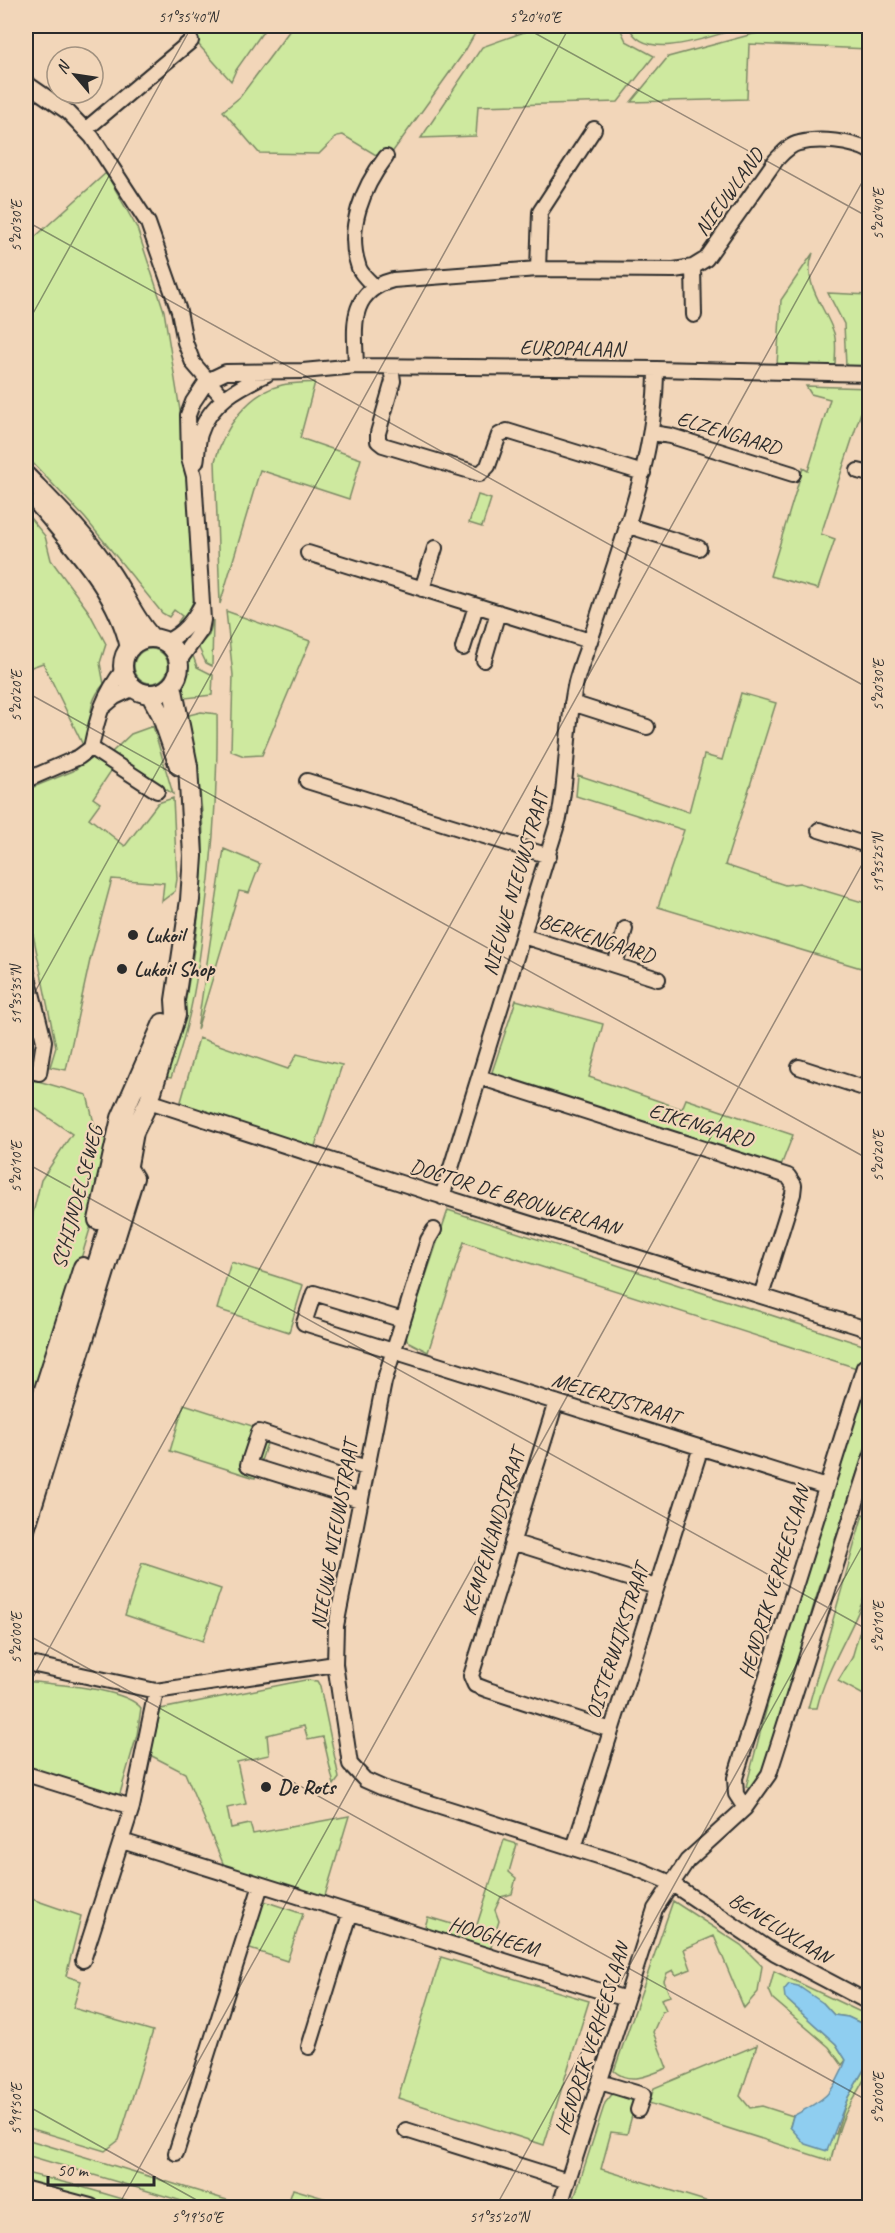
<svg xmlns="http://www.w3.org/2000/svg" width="895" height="2233" font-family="Caveat,sans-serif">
  <rect width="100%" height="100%" fill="#f2d6b9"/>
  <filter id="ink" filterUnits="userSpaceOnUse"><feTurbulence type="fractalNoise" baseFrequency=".0167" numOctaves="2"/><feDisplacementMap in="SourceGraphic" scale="12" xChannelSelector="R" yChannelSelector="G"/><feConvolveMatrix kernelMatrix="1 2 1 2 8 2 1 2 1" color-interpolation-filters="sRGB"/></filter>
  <g filter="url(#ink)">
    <path fill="#cee99f" stroke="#7c8a65" stroke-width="1.5" d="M 163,26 L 267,26 L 236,70 L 231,81 L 189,34 Z
      M 293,26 L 479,26 L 465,51 L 386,161 L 343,135 L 337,136 L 319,154 L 259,153 L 223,111 L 240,97 Z
      M 541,26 L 619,26 L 626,41 L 654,56 L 618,102 L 478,106 L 476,136 L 421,138 L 482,47 Z
      M 629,26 L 747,26 C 718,33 643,66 629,26 Z
      M 828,26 L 869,26 L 869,49 L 749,44 L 747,99 L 631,102 L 668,57 L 753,34 L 792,28 Z
      M 106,173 L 137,228 L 164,311 L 182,423 L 196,595 L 183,624 L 178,622 L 182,616 L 174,610 L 169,617 L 162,613 L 85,518 L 26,456 L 26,245 Z
      M 813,253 C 801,284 825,306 834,333 C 837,343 835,356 835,366 L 777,365 L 781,300 Z
      M 828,293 L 869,295 L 869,367 L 846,366 L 844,324 Z
      M 315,382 L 300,438 L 361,459 L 349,499 L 260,470 L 220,604 L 215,461 C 224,429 247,393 282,385 C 292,383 305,383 315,382 Z
      M 806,386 L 869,388 L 821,534 L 835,539 L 818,589 L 770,576 L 801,474 L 803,468 L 808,471 L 830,399 L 811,394 Z
      M 478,495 L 491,499 L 482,527 L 469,523 Z
      M 26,513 L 45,536 L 51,560 L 89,612 L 106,644 L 100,663 L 104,684 C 82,708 97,725 83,745 L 43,663 L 26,669 Z
      M 226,611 L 310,641 L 262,755 L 244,756 L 231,751 L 233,675 Z
      M 213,620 L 212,666 L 206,663 L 198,646 L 209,635 Z
      M134 666a17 17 0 1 1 34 0a17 17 0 1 1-34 0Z
      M 192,653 L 197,667 L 213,675 L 212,695 L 177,699 L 187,660 Z
      M 741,693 L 776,703 L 725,865 L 785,885 L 799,883 L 869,904 L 869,938 L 861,968 L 658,907 L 684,830 L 576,796 L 578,775 L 689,812 L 704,755 L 722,760 Z
      M 201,712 L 217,714 C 218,783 213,853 204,921 C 198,976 190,1026 171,1078 L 165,1077 C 181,1032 188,989 195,943 C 206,861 208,797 185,716 Z
      M 153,726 L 173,794 L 111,753 L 131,734 Z
      M 94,755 L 113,768 L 93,798 L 100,803 L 89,818 L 125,846 L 158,803 L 173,798 L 177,879 L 175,891 L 162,901 L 164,883 L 112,879 L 90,960 L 66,1070 L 50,1067 L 56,1047 L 26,900 L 26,790 L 73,771 Z
      M 224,849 L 260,864 L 249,893 L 239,891 L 197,1030 Z
      M 516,1000 L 603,1024 L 589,1077 L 682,1109 L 686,1099 L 793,1135 L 780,1168 L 490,1078 Z
      M 199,1038 L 288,1069 L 297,1054 L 342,1065 L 314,1149 L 180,1105 Z
      M 26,1080 L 38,1081 L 87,1095 L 97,1135 L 110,1141 L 103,1186 L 26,1440 L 26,1281 L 33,1213 L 41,1180 L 72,1134 L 26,1102 Z
      M 448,1210 L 869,1347 L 869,1372 L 464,1242 L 428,1352 L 407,1341 L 406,1335 Z
      M 231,1262 L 303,1285 L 289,1332 L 217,1309 Z
      M 869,1373 L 869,1436 L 814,1604 L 768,1765 L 755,1787 L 746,1787 L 786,1634 Z
      M 184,1404 L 271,1432 L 255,1478 L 170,1451 Z
      M 863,1514 L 869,1516 C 870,1536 874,1562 869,1582 C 857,1626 827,1664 817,1708 L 808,1708 Z
      M 142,1563 L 221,1589 L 203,1641 L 125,1615 Z
      M 869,1599 L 870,1698 L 869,1698 L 838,1681 L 852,1658 Z
      M 305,1680 L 317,1681 L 320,1686 L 339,1778 L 334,1785 L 323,1737 L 308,1740 L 304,1726 L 267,1735 L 269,1755 L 237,1762 L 246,1804 L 227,1808 L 231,1828 L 250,1824 L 253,1834 L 349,1816 L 324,1899 L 225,1868 L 185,1773 L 150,1755 L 161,1709 Z
      M 26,1681 C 54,1685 123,1687 141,1708 L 137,1735 L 119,1797 L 26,1768 Z
      M 504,1840 L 517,1844 L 509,1872 L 516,1878 L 512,1894 L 501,1897 L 495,1910 L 499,1921 L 490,1950 L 424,1930 L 428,1917 L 475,1931 Z
      M 26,1897 L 81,1916 L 66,1976 L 81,1981 L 73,2008 L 153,2031 L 119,2140 L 105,2151 L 26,2127 Z
      M 264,1901 L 303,1914 L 287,1961 L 247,1948 L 261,1904 Z
      M 673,1901 L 741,1945 L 762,1966 L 758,1992 L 744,2008 L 714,1936 L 684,1949 L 691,1969 L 676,1975 L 673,1970 L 667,1973 L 664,1981 L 670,1996 L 661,1999 L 666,2010 L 662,2012 L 653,2032 L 667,2068 C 650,2075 630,2085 614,2071 Z
      M 441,1957 L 589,2001 L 544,2145 L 398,2098 Z
      M 774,1971 L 869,2016 L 869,2027 L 848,2017 L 834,2015 L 823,2003 L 785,1998 L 836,2044 L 846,2060 L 842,2065 L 829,2047 L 773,1999 L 769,1990 Z
      M 757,2045 L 740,2096 L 750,2108 L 762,2106 L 793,2116 L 790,2126 L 836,2134 L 848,2097 L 869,2061 C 869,2078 853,2096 846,2112 C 840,2124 833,2149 831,2161 L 649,2103 L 654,2088 Z
      M 614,2092 L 632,2098 L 634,2108 L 627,2134 L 611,2132 L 601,2169 L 725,2207 L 571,2208 L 605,2103 Z
      M 26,2139 L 250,2207 L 202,2207 L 26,2155 Z
      M 26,2173 L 75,2185 L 150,2207 L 113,2207 L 26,2182 Z
      M 293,2189 L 344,2204 L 343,2207 L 287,2207 Z"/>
    <path fill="#8fcef0" stroke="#678da1" stroke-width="1.5" d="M 789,1984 L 798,1986 L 823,2003 L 834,2015 L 848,2017 L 869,2027 L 869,2061 L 848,2097 L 827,2151 L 805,2144 L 790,2127 L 793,2116 C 824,2100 834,2094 846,2060 L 836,2044 L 785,1998 L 784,1990 Z"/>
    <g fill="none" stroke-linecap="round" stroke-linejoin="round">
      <g stroke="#2b2b2b" stroke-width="18">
        <path id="minor" d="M 26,83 L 68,112 L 92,137 L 148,223 L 179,311 L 185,342 L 193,363 L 224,399
          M 85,130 L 191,41
          M 693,267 L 694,315
          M 538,269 L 540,212 L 594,129
          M 374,286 C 369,281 361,274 359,268 C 345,229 363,187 386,157
          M 356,366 C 355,329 347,292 393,280 L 538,269 L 674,270 L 693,267 L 706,259 L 776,160 C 782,154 789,145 799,143 C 819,138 851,141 870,151
          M 391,367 L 393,381 L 378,433 L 378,441 L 383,445 L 480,474 L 488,466 L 499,435 L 507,431 L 643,473
          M 652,433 L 671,436 L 793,474
          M 196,462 C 198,453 197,444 200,434 C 210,402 239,387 267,374
          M 858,471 L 870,474
          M 626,525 L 699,548
          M 308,553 L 590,641
          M 422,589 L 435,548
          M 165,642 C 183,634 193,621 202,604
          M 463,648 L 476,606
          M 484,660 L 498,612
          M 179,661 L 201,630 L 203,620 L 194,476 L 189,458 L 188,415 L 193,402 L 207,381 L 226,372 L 303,371 L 356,366 L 656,369 L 870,374
          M 572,703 L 647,727
          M 102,708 L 115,697 L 134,688
          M 91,748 L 157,791
          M 26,780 L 79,757 L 91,748 C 98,715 103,696 124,669
          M 307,781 L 549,856
          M 819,830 L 870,846
          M 523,936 L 658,979
          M 615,965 L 625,929
          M 26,969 L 44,1041 L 39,1073 L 26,1070
          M 799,1067 L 870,1090
          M 479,1077 L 788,1176 L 794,1185 L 793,1194 L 761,1296
          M 149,1101 L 425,1191 L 870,1330
          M 442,1197 L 559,818 C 568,773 566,727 576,682 C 581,663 589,645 595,626 C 621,542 656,458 656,369
          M 434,1230 L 428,1240 L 384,1382 L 336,1626 L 335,1664 L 350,1764 L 365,1780 L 383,1788 L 633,1867 L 671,1883 L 775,1953 L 870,2003
          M 403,1320 L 314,1293 L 304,1323 L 826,1487
          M 556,1402 L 471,1676 L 475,1685 L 488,1690 L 611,1730
          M 360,1500 L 248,1465 L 259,1432 L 366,1468
          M 26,1533 L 136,1178 L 128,1165
          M 512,1542 L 656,1587
          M 26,1663 L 156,1691 L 335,1664
          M 26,1774 L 132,1807
          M 745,1808 L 736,1794 L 735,1778 L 864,1367
          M 122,1841 L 626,1999
          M 574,1848 L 701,1447
          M 83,1960 L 132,1807 L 156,1691
          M 309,2047 L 350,1914
          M 600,2082 L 643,2095 L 638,2110
          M 406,2130 L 568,2181
          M 176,2153 L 261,1885
          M 559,2208 L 655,1909 L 687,1861 L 745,1808 L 769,1774 L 870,1459"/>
      </g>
      <g stroke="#2b2b2b" stroke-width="22">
        <path id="major" d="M 26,476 C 55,506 86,536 109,571 C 124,592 134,620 152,638
          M 39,504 C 74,546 119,593 130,648
          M123 666a28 28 0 1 1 56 0a28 28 0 1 1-56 0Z
          M 150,694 L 161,714 L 179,766
          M 98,1220 L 121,1118 L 163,1023
          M 26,1446 L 83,1267
          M 26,1492 L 128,1165 L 134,1132 L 149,1101 L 176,1015 L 175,1000 L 190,900 L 193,856 L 188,766 L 172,685
          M 26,2191 L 90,2208"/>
      </g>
      <use href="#minor" stroke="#f2d6b9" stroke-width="14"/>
      <use href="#major" stroke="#f2d6b9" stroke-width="18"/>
    </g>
  </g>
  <path fill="none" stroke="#2b2b2b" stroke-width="1.5" stroke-opacity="0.45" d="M 522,26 L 870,218M 26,221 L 870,689M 26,326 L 192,26M 26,692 L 870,1160M 26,1008 L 570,26M 26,1163 L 870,1631M 26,1634 L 870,2102M 26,1690 L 870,168M 26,2105 L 211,2208M 117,2208 L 870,850M 495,2208 L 870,1532"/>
  <g fill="#2b2b2b" stroke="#f2d6b9" stroke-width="2">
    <circle cx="133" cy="935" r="6"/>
    <circle cx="122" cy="969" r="6"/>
    <circle cx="266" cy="1787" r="6"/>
  </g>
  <g text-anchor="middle" stroke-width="4.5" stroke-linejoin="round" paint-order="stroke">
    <g font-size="21" fill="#2b2b2b" stroke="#f2d6b9">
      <text transform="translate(729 192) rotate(-54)" y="7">NIEUWLAND</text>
      <text transform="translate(572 348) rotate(1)" y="7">EUROPALAAN</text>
      <text transform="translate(729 433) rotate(17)" y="7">ELZENGAARD</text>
      <text transform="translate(515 883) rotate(-74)" y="7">NIEUWE NIEUWSTRAAT</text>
      <text transform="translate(597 938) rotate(18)" y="7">BERKENGAARD</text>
      <text transform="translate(701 1125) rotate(17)" y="7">EIKENGAARD</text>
      <text transform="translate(77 1197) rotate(-75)" y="7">SCHIJNDELSEWEG</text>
      <text transform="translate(515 1197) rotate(17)" y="7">DOCTOR DE BROUWERLAAN</text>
      <text transform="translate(616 1398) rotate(17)" y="7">MEIERIJSTRAAT</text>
      <text transform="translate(493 1532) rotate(-73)" y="7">KEMPENLANDSTRAAT</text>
      <text transform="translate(334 1535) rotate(-80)" y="7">NIEUWE NIEUWSTRAAT</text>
      <text transform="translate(774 1582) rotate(-73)" y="7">HENDRIK VERHEESLAAN</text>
      <text transform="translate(617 1641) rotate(-72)" y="7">OISTERWIJKSTRAAT</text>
      <text transform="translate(780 1928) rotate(32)" y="7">BENELUXLAAN</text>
      <text transform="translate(494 1936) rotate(17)" y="7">HOOGHEEM</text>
      <text transform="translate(592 2039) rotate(-72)" y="7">HENDRIK VERHEESLAAN</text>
    </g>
    <g font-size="21" font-weight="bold" fill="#2b2b2b" stroke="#f2d6b9" text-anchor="start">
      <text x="145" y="942">Lukoil</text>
      <text x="134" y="976">Lukoil Shop</text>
      <text x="278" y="1794">De Rots</text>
    </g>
  </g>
  <rect width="895" height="2233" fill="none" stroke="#f2d6b9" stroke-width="66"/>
  <g transform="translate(75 75) rotate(299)"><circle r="28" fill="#f2d6b9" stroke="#a29280" stroke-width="1.5"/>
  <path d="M0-4.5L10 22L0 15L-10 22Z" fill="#2b2b2b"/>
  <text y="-9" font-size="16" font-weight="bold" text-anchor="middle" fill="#2b2b2b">N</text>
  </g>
  <path d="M48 2176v9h106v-9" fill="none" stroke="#2b2b2b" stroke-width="3"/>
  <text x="57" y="2176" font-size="18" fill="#2b2b2b" stroke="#f2d6b9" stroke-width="4.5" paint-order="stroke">50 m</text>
  <rect x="33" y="33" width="829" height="2167" fill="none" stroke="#2b2b2b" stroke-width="2"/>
  <g font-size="15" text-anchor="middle" fill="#2b2b2b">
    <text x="188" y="22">51°35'40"N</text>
    <text x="535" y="22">5°20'40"E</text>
    <text transform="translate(878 214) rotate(-90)" y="5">5°20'40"E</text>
    <text transform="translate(16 226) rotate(-90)" y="5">5°20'30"E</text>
    <text transform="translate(878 685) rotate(-90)" y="5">5°20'30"E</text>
    <text transform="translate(16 696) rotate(-90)" y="5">5°20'20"E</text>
    <text transform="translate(878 863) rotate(-90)" y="5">51°35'25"N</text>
    <text transform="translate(16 995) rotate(-90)" y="5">51°35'35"N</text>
    <text transform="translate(878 1156) rotate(-90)" y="5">5°20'20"E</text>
    <text transform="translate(16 1167) rotate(-90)" y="5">5°20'10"E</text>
    <text transform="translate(878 1627) rotate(-90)" y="5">5°20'10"E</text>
    <text transform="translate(16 1638) rotate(-90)" y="5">5°20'00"E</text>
    <text transform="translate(878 2098) rotate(-90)" y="5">5°20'00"E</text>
    <text transform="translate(16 2109) rotate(-90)" y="5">5°19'50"E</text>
    <text x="197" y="2222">5°19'50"E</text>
    <text x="499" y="2222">51°35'20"N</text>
  </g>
</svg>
